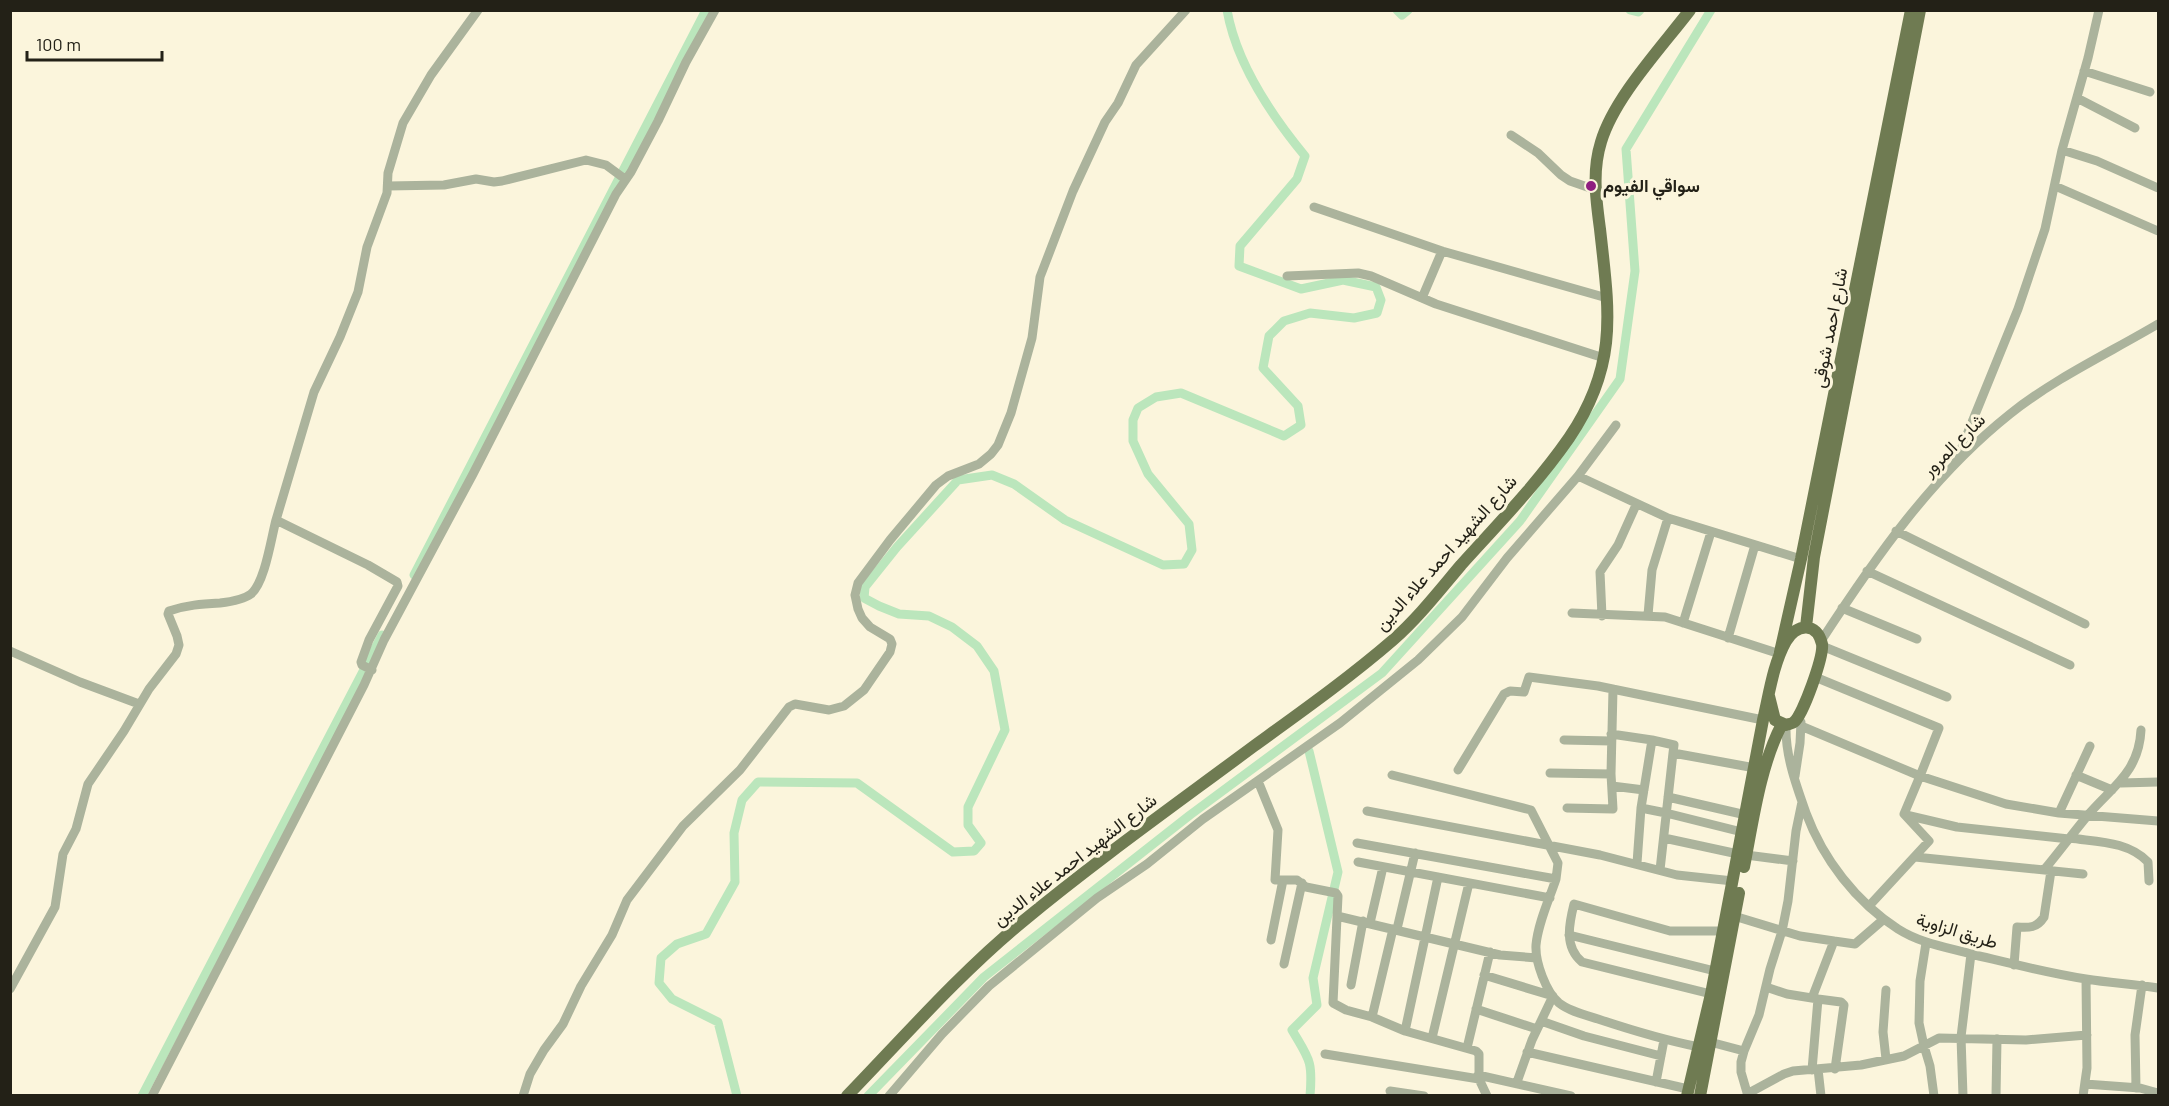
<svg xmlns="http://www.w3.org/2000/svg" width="2169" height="1106" font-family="Barlow,Vazirmatn,sans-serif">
  <rect width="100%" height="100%" fill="#fbf5dc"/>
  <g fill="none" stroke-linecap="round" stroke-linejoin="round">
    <path stroke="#bbe6bc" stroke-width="9" d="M 1397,10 L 1402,15 L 1408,10
      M 1630,10 L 1638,12 L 1640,10
      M 414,575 L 706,10
      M 1309,751 L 1338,872 L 1313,978 L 1317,1005 L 1292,1030 C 1309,1059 1313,1060 1310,1096
      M 142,1096 L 382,635
      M 737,1096 L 718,1022 L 672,999 L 659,983 L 661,958 L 677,944 L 706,934 L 735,882 L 734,833 L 742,800 L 758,782 L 857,783 L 953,852 L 974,851 L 981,843 L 968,825 L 968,807 L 1005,730 L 994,671 L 977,646 L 952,627 L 929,616 L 899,614 L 879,606 L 864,598 L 865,587 L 897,547 L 958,480 L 992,475 L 1014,484 L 1065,520 L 1163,565 L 1184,564 L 1192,550 L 1189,524 L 1148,474 L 1133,441 L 1133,420 L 1138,408 L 1156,397 L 1181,393 L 1284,436 L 1301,425 L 1298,406 L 1263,368 L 1269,336 L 1284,321 L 1310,313 L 1354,318 L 1377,313 L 1381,300 L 1376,287 L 1343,280 L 1301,289 L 1239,266 L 1240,246 L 1297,179 L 1305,156 C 1272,116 1236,62 1227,10
      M 868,1096 L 984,977 L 1190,815 L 1382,673 L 1520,521 L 1620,379 L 1635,271 L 1626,149 L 1711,10"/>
    <path stroke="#abb39c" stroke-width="9" d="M 2084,71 L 2150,92
      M 2077,98 L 2135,128
      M 1511,135 L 1538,153 L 1561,175 L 1570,181 L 1596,190
      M 2062,150 L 2097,161 L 2158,188
      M 388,186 L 444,185 L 476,179 L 494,182 L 502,181 L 586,160 L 606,165 L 625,179
      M 2055,186 L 2158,231
      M 1314,207 L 1442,251 L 1607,298
      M 1287,276 L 1358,273 L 1371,276 L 1436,304 L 1604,358
      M 1422,298 L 1442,251
      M 1955,464 L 2018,309 L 2045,229 L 2062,150 L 2088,58 L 2099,10
      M 1578,476 L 1668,518 L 1801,559
      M 1896,531 L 2085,624
      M 1867,571 L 2070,665
      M 1842,608 L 1917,639
      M 1572,613 L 1665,617 L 1780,654
      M 1648,615 L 1652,570 L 1668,518
      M 1602,616 L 1600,572 L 1618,545 L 1636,505
      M 1683,623 L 1711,532
      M 1728,638 L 1755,545
      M 1821,641 C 1875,558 1932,476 2010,414 C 2055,378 2109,353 2158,324
      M 1822,646 L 1947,697
      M 10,651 L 80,682 L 139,704
      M 372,670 L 362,665 L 361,662 L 369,640 L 398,586 L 397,582 L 368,565 L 276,520 L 314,392 L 340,337 L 358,292 L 367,247 L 387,193 L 388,173 L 403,123 L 431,75 L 478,10
      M 1786,725 C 1785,755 1796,785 1806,813 C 1823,859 1856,902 1898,929 C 1920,943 1945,947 1971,954 C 2009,963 2047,973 2086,979 C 2110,983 2134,984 2158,988
      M 1801,726 L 1920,776 L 1939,728 L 1815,677
      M 1611,734 L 1652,740 L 1641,808 L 1637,863
      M 1564,740 L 1611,741
      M 1652,740 L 1674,745 L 1673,753 L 1755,768
      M 1458,770 L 1504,694 L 1510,691 L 1524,692 L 1529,677 L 1598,686 L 1763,720
      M 1550,773 L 1611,774 L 1613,689
      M 1392,775 L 1531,810 L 1558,863 L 1556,879
      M 2076,775 L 2112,790
      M 1795,776 L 1800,743 L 1801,722
      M 1258,781 L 1278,830 L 1275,880 L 1297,880 L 1306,887 L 1336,893 L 1338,896 L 1333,1003 L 1346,1010 L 1372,1017 L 1405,1031 L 1476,1051 L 1479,1054 L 1479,1079 L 1487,1096
      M 2121,783 L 2158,782
      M 1612,786 L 1644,790
      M 1668,797 L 1746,815
      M 1567,808 L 1613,809 L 1611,774
      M 1641,808 L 1666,813 L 1742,832
      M 1367,811 L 1600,855 L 1677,875 L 1733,881
      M 2059,813 L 2090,746
      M 1906,815 L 1957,827 L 2069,839
      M 1664,838 L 1738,854
      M 2070,838 C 2097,842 2128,841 2148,862 L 2149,881
      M 1357,843 L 1556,879 C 1549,900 1538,923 1536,945 C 1535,962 1546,992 1559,1003 C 1569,1011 1585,1015 1598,1019 C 1631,1030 1664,1040 1699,1047
      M 1746,855 L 1793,861
      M 1915,857 L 2083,874
      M 1358,862 L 1550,898
      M 1660,870 L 1673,753
      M 2044,870 C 2059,852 2073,833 2088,815 C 2112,787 2139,772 2141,730
      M 1869,906 L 1929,841 L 1904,814 L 1920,776 L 2006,804 L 2059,813 L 2158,821
      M 1337,916 L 1500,955 L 1537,958
      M 1734,916 L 1800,936 L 1834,941
      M 1370,923 L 1383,867
      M 1397,929 L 1415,853
      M 1569,935 L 1715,971
      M 1271,940 L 1283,880
      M 1926,943 L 1920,981 L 1919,1023 L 1924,1046 L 1930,1066 L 1934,1096
      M 1284,964 L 1302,883
      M 2014,965 L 2017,927 C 2029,928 2037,928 2044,917 L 2051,871
      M 1484,975 L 1553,996 L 1532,1040 L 1517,1082
      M 1351,985 L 1363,921
      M 1766,987 L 1787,994 L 1818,999 L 1812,1070
      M 10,989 L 55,907 L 63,854 L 76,829 L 88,784 L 124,731 L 149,689 L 176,654 L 179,645 L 177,636 L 168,614 L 169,611 C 186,605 202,604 220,603 C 229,602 243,600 251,594 C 265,582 271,539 276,520
      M 1886,990 L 1883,1032 L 1886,1059
      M 1711,994 L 1582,962 C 1564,947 1569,924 1574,904 L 1670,931 L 1723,931
      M 1812,998 L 1834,941 L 1855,944 L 1884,919
      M 1818,999 L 1841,1002 L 1844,1005 L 1835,1069
      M 1476,1009 L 1537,1029
      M 1372,1017 L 1393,929
      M 1541,1021 L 1584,1036 L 1661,1056
      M 1405,1031 L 1438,877
      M 1432,1038 L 1469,883
      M 1710,1042 L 1744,1051
      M 1467,1048 L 1490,952
      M 1527,1052 L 1688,1089
      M 1325,1054 L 1479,1079
      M 1818,1069 L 1821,1096
      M 1478,1075 L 1571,1096
      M 1656,1082 L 1664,1040
      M 2085,1084 L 2140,1088 L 2158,1093
      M 2136,1088 L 2135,1035 L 2142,985
      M 1390,1091 L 1424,1096
      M 1747,1094 L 1784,1074 L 1793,1071 L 1861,1065 L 1904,1056 L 1939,1038 L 2026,1040 L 2087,1035
      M 152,1096 L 364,685 L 384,640 L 473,474 L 616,194 L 631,172 L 658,121 L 686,62 L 715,10
      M 523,1096 L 530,1074 L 544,1050 L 563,1024 L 581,986 L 612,935 L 627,900 L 683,826 L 740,770 L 789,707 L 795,704 L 829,710 L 844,706 L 864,690 L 890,652 L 892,644 L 890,639 L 870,627 L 862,618 L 858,609 L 855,595 L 858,583 L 890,540 L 936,485 L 948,476 L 979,464 L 991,454 L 998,445 L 1011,413 L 1032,338 L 1040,277 L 1073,191 L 1105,122 L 1118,103 L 1136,65 L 1186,10
      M 889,1096 L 942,1034 L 989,986 L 1097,898 L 1147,864 L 1203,819 L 1340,723 L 1418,660 L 1462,617 L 1507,558 L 1578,476 L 1616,425
      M 1748,1096 L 1741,1072 L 1741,1062 L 1744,1051 L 1759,1015 L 1770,969 L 1782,931 L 1788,901 L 1796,831 L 1802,802
      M 1963,1096 L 1961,1037 L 1971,954
      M 1996,1096 L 1997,1039
      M 2083,1096 L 2087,1068 L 2086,979"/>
    <path stroke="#6f7b52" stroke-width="12" d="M 1806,627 L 1814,557 L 1920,10
      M 1780,652 L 1801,559 L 1911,10
      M 1744,867 C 1753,821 1760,766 1782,724
      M 847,1096 C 904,1037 959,974 1022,922 C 1097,860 1176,804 1254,746 C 1301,712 1349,678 1393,640 C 1418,618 1439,591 1461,565 C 1498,524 1537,484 1569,438 C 1619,364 1609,311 1600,229 C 1596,199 1592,171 1601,142 C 1614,98 1661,48 1690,10
      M 1687,1096 L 1711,994 L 1763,720 C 1769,695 1773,664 1786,641 C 1797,623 1817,622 1822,644 C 1824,656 1803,715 1794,722 C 1792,724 1788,724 1786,725 L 1775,720 L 1769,696
      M 1700,1096 L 1739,893"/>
  </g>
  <circle fill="#8f1e80" stroke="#fbf5dc" stroke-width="2" cx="1591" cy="186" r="6"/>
  <g text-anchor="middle" stroke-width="6" stroke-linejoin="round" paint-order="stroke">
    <g font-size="18" font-weight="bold" fill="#232117" stroke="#fbf5dc" text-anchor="start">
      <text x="1603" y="192">سواقي الفيوم</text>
    </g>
    <g font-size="18" fill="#232117" stroke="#fbf5dc">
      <text transform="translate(1830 328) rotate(-79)" y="6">شارع احمد شوقى</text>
      <text transform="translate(1954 445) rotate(-45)" y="6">شارع المرور</text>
      <text transform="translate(1446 553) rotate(-48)" y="6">شارع الشهيد احمد علاء الدين</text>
      <text transform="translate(1075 860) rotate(-38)" y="6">شارع الشهيد احمد علاء الدين</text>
      <text transform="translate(1957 931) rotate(17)" y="6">طريق الزاوية</text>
    </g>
  </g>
  <rect width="2169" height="1106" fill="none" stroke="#232117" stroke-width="24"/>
  <path d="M27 51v9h135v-9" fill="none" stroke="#232117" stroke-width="3"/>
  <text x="36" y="51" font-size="18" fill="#232117" stroke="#fbf5dc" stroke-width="4.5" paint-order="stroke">100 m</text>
</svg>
